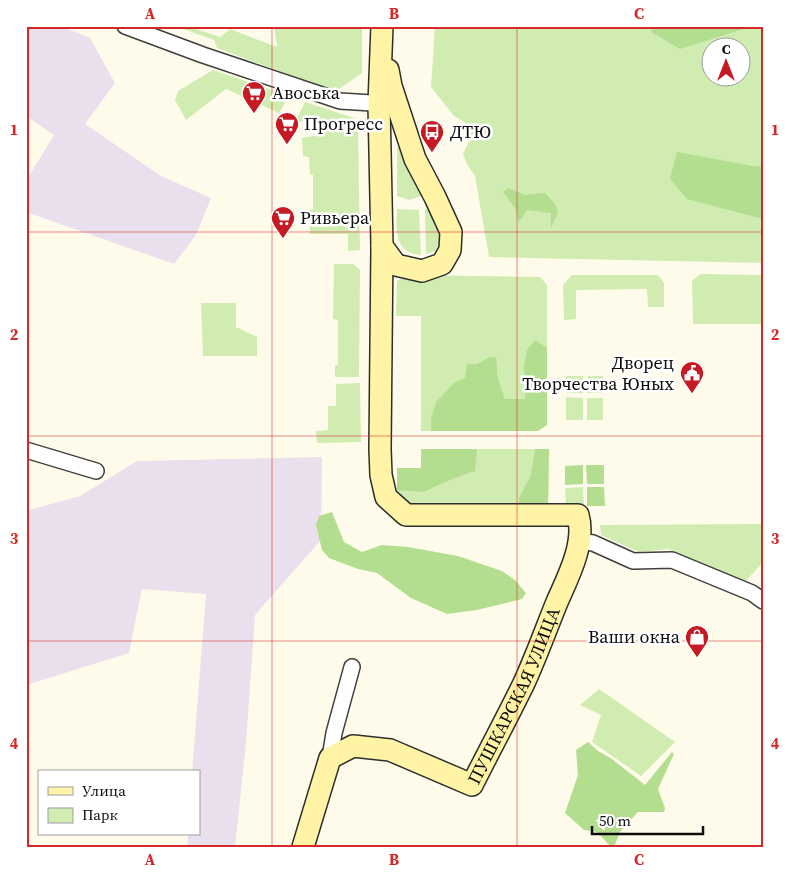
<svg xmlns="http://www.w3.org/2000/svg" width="789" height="873" font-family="'Source Serif 4',serif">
  <rect width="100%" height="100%" fill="#fffbea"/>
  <path fill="#eadfec" d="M 26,26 L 61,26 L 90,38 L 115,83 L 85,124 L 161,176 L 211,198 L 196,235 L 174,264 L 26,212 L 26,181 L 54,135 L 26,116 Z
    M 322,457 L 321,540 L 255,615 L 246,743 L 235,847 L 187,847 L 188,834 L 199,834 L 199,772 L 192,772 L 206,594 L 142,589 L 129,653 L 26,685 L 26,511 L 80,496 L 137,461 Z"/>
  <path fill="#d0ecb1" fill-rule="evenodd" d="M 175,26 L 187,26 L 220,37 L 230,29 L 277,47 L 274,26 L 362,26 L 362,73 L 335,92 L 217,48 L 214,40 Z
    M 435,26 L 763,26 L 763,263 L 489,257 L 475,176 L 468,166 L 463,154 L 469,141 L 473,127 L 454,116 L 431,87 ZM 712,48 L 742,48 L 742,78 L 712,78 Z
    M 213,70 L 289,96 L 279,113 L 226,89 L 186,120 L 175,100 L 178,91 Z
    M 305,102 L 354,118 L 358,124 L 360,250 L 348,251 L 348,234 L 310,234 L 309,210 L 313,209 L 313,175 L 310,174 L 309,157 L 303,156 L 302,138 L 319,135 L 316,116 L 300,122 L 296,121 Z
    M 400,147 L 422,196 L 409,200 L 397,196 L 397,148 Z
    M 397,209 L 419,210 L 421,255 C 394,253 396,230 397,209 Z
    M 425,209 L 431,209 L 439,224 L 442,238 L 435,251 L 426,254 Z
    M 334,264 L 353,264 L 360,270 L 359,377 L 335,377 L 335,365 L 338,365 L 338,320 L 333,319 Z
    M 700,274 L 763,275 L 763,324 L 693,324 L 692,281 Z
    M 409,275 L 540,277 L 547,285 L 547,425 L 538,431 L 421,431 L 421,316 L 396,316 L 397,281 Z
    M 572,275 L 658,275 L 664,283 L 664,307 L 648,307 L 647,289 L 576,290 L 576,319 L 564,320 L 563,285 Z
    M 201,303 L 236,303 L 236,327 L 257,337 L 257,356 L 203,356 Z
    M 566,376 L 583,376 L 583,393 L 566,393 Z
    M 588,376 L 603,376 L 603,393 L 587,393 Z
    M 360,383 L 361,442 L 317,443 L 316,431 L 328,430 L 328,406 L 336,406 L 336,384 Z
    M 566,397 L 583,398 L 583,420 L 566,420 Z
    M 587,398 L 603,398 L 603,420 L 587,420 Z
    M 421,449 L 549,449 L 548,508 L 414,509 L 397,490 L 397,468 L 421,468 Z
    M 583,487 L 584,506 L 566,507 L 565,488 Z
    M 763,524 L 763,562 L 744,583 L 669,549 L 639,552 L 601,535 L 600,525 Z
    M 599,689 L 675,742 L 641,776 L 592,742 L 601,715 L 580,705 Z"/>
  <path fill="#b4de8f" d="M 653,26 L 753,26 L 680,49 L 651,32 Z
    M 677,152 L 753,166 L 763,167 L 763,219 L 687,199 L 670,179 Z
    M 508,188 L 525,195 L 545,193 L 555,204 L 558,212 L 551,228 L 551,213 L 527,210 L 519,222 L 515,208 L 503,192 Z
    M 535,340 L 547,348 L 547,425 L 538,431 L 431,431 L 431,419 L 436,402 L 454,383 L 465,378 L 467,364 L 477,364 L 490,357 L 496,357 L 498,379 L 505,399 L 525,399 L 524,365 L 527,350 Z
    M 421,449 L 477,449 L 475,471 L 450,480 L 423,492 L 397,490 L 397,468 L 421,468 Z
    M 535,449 L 549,449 L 548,508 L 519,508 L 519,498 L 531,475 Z
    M 583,465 L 583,484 L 565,485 L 565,466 Z
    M 586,465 L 604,465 L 604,484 L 587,484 Z
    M 587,487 L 604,487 L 605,506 L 587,506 Z
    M 332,512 L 344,542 L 362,552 L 382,545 L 408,547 L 458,556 L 502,571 L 515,580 L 526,593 L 522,599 L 477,610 L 447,614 L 411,598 L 377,573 L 358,569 L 329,558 L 322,550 L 316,525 L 319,516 Z
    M 588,742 L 598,751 L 612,759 L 645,785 L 672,752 L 674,754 L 658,789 L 665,808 L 664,812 L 638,812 L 620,832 L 614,847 L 611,847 L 597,832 L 584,830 L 565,813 L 578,775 L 576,750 Z"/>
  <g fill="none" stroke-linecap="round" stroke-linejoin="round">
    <g stroke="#3f3f3f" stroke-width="18">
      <path id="street" d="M 125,26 L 203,55 L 340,101 L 388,104
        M 26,450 L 96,471
        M 579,541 L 593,543 L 633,561 L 672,560 L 752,593 L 763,601
        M 330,758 L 334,733 L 352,667"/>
    </g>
    <g stroke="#2e2e2e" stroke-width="24">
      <g id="secondary">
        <path d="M 382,246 L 396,265 L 422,271 L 442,264 L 450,250 L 451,232 L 435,197 L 415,159 L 391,86 L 388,70"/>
        <path id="s1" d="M 303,847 L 330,758 L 353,746 L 390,750 L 472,785 C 489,751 507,718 524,683 C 536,657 546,629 557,602 C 568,577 586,543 578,515 L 406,515 L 386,497 L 381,475 L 380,449 L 382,246 L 379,104 L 382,26"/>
      </g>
    </g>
    <use href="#street" stroke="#fff" stroke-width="15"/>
    <use href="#secondary" stroke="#fff4a5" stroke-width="21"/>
  </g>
  <path fill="none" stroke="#d62828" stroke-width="1" stroke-opacity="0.55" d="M 272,26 L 272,847M 517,26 L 517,847M 26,232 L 763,232M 26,436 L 763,436M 26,641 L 763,641"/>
  <defs>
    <g id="supermarket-pin" transform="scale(1.25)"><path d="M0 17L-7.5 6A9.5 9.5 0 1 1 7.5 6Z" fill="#c51a24" stroke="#fff"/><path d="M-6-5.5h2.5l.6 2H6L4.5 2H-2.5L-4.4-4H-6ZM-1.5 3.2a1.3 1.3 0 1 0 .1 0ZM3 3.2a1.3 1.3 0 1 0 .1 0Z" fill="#fff"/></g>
    <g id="bus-pin" transform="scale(1.25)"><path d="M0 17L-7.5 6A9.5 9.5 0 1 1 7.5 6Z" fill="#c51a24" stroke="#fff"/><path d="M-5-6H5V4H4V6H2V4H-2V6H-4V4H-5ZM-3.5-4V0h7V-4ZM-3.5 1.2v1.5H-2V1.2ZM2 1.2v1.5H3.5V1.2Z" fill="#fff"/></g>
    <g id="civic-pin" transform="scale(1.25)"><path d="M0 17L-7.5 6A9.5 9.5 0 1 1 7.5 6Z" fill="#c51a24" stroke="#fff"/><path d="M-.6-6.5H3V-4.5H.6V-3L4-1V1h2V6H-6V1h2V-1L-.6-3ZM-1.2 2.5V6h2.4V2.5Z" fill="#fff"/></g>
    <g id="shop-pin" transform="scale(1.25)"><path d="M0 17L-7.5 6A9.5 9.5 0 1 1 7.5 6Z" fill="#c51a24" stroke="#fff"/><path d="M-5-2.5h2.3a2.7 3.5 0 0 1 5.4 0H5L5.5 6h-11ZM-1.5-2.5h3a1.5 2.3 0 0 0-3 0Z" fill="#fff"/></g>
  </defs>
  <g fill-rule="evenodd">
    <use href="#supermarket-pin" x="254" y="93"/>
    <use href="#supermarket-pin" x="287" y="124"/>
    <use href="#bus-pin" x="432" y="132"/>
    <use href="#supermarket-pin" x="283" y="218"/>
    <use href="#civic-pin" x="692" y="373"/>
    <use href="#shop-pin" x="697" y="637"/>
  </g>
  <g text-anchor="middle" stroke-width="5" stroke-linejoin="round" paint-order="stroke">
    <g font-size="18" fill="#0c0c0c" stroke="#fff" text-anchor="start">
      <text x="272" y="99">Авоська</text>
      <text x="304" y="130">Прогресс</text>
      <text x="450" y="138">ДТЮ</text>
      <text x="300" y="224">Ривьера</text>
      <text x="674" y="369" text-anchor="end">Дворец<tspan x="674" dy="21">Творчества Юных</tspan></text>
      <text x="680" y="643" text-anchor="end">Ваши окна</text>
    </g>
    <g font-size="18" fill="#0c0c0c" stroke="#fff">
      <text dy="6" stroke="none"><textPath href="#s1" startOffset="344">ПУШКАРСКАЯ УЛИЦА</textPath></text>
    </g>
  </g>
  <rect width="789" height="873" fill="none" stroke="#ffffff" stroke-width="55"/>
  <rect x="38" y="770" width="162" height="65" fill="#ffffff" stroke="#9e9e9e"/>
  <rect x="48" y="787" width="25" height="8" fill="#fff4a5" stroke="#9e9e9e"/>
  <text x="82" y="796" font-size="15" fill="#0c0c0c">Улица</text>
  <rect x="48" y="808" width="25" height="15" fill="#d0ecb1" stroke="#9e9e9e"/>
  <text x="82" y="820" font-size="15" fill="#0c0c0c">Парк</text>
  <g transform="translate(726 62)"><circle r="24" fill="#ffffff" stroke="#9e9e9e"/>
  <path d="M0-4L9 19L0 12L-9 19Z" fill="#c51a24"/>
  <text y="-8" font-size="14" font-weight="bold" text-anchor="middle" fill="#0c0c0c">С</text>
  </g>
  <path d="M592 826v8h111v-8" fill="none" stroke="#0c0c0c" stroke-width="2.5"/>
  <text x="599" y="826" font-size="15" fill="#0c0c0c" stroke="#ffffff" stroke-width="4" paint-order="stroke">50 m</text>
  <rect x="28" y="28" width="734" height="818" fill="none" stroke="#d62828" stroke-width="2"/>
  <g font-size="16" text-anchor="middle" font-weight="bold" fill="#d62828">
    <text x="150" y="19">A</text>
    <text x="394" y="19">B</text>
    <text x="639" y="19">C</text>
    <text x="14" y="135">1</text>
    <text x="775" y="135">1</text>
    <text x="14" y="340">2</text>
    <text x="775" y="340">2</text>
    <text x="14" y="544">3</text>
    <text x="775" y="544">3</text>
    <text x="14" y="749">4</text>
    <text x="775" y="749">4</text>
    <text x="150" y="865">A</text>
    <text x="394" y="865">B</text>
    <text x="639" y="865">C</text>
  </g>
</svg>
